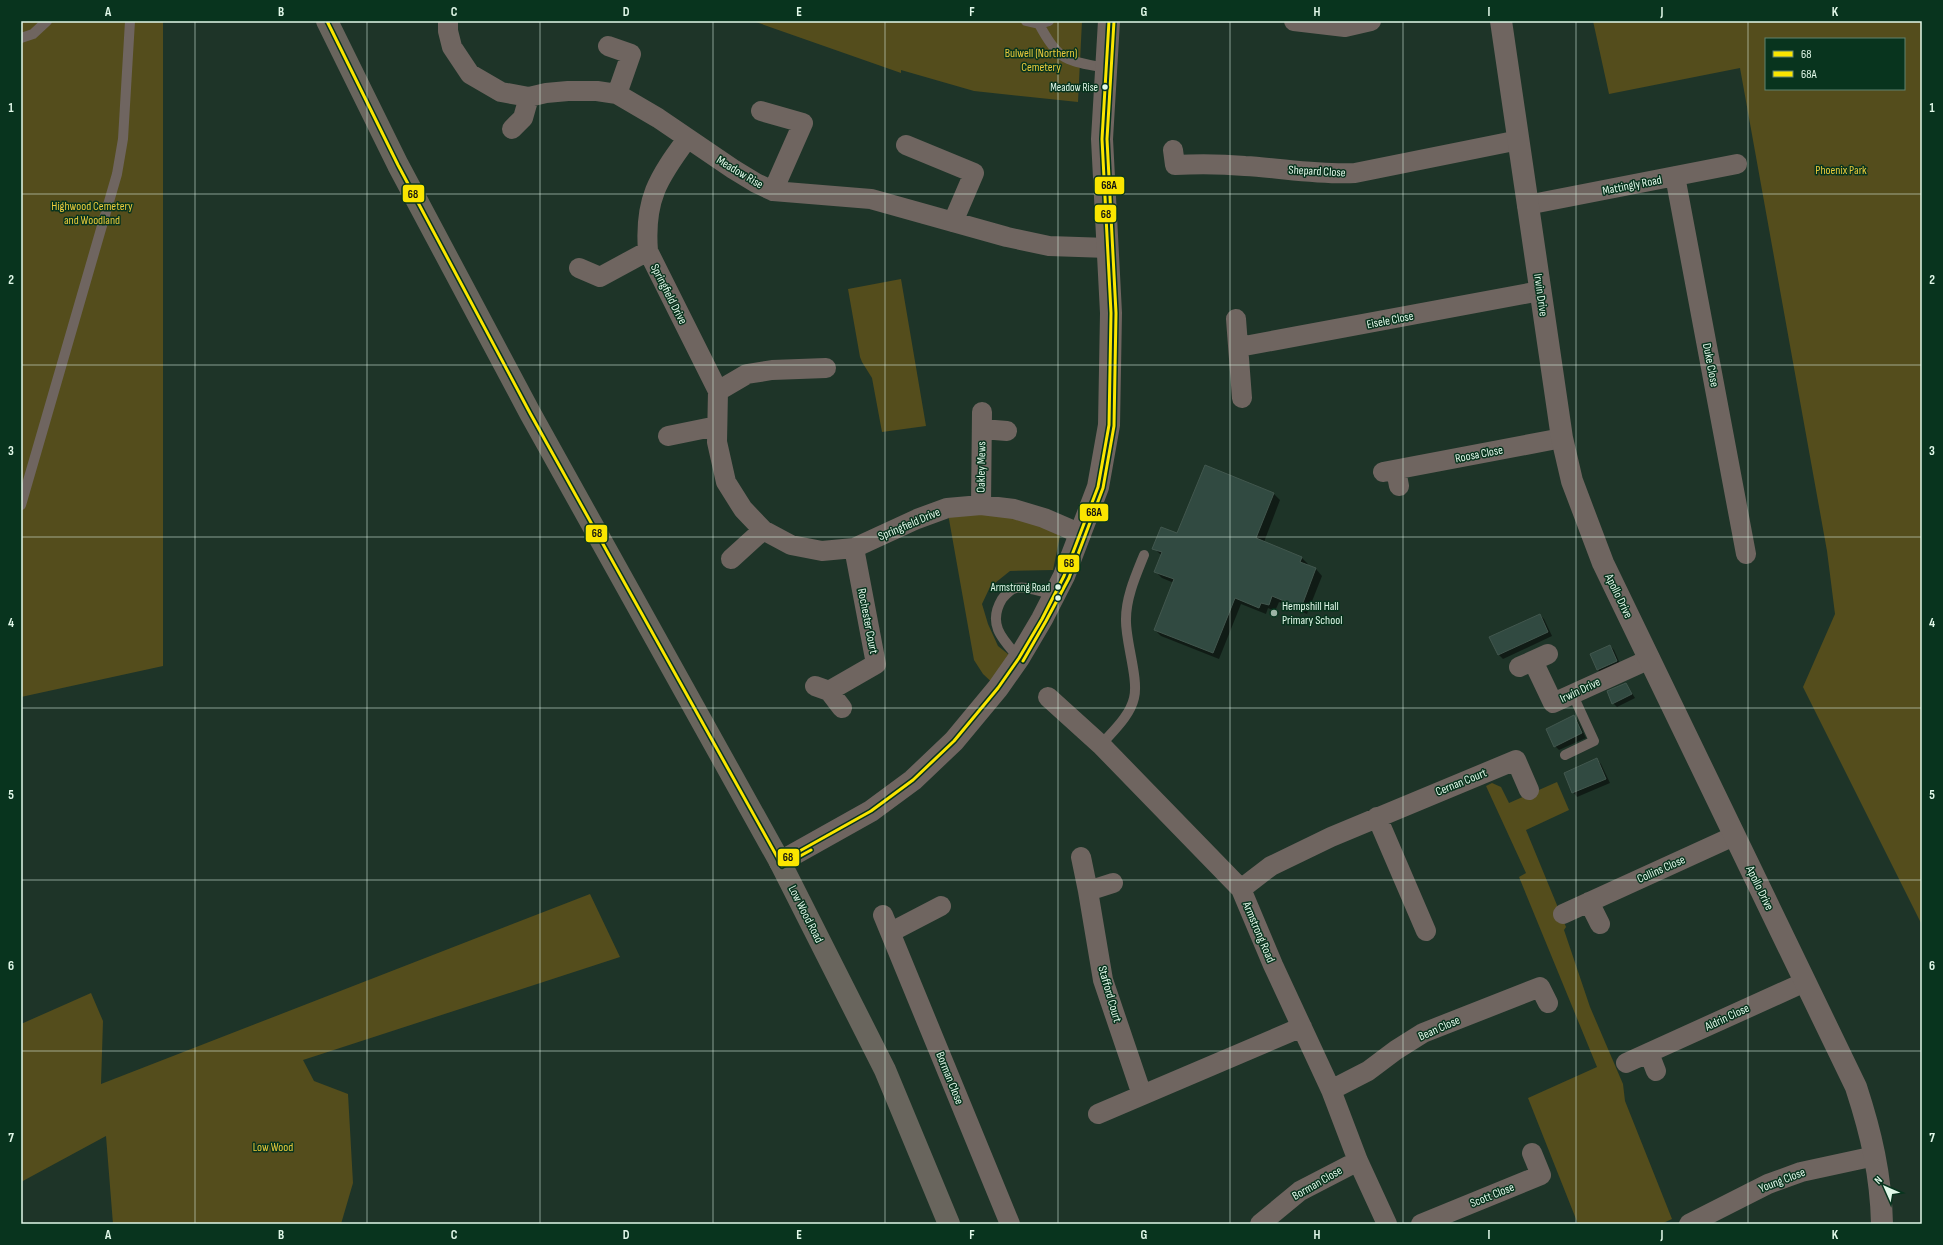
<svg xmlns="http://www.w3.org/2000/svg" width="1943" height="1245" font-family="'Sofia Sans Condensed',sans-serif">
  <rect width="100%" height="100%" fill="#1e3428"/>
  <path fill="#544d1c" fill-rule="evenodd" d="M 21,21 L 163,21 L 163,666 L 21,697 Z
    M 753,21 L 1082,21 L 1078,102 L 974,91 L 901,70 L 901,73 Z
    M 1593,21 L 1922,21 L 1922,925 L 1803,687 L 1835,614 L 1827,551 L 1740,68 L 1609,94 ZM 1766,39 L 1904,39 L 1904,89 L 1766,89 Z
    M 901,279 L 926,426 L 882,432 L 872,378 L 862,362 L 860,357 L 848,289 Z
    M 981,505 L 1061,531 L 1053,570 L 1010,571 L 990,587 L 982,604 L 988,624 L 998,646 L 1013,658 L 998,688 L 983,674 L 974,660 L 947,508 Z
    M 1557,782 L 1569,810 L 1526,830 L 1566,927 L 1564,930 L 1590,1007 L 1623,1084 L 1625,1101 L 1672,1219 L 1661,1224 L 1578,1224 L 1528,1098 L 1597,1067 L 1519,877 L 1526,873 L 1486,786 L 1492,783 L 1501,787 L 1509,803 Z
    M 590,894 L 620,957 L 303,1060 L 314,1081 L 348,1094 L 353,1183 L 341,1224 L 113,1224 L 106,1136 L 21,1182 L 21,1024 L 91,993 L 103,1021 L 101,1084 Z"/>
  <path fill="#0007" d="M 1274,494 L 1280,500 L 1264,542 L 1302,558 L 1308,564 L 1308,566 L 1316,569 L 1322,576 L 1307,614 L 1279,602 L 1275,611 L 1268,608 L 1266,614 L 1241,604 L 1219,659 L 1161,636 L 1155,630 L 1174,583 L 1162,578 L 1155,571 L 1162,556 L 1154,548 L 1178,534 Z
    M 1540,615 L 1544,619 L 1552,636 L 1503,659 L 1499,655 L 1491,638 Z
    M 1610,646 L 1614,650 L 1621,666 L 1602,674 L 1598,670 L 1591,655 Z
    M 1626,684 L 1635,698 L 1617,707 L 1613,703 Z
    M 1574,717 L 1578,721 L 1586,738 L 1559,750 L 1555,746 Z
    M 1597,760 L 1601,764 L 1610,783 L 1577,797 L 1573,792 Z"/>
  <path fill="#314a41" stroke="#42574e" d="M 1205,465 L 1274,493 L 1256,538 L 1302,557 L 1300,562 L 1316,568 L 1301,608 L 1272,596 L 1269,605 L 1261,603 L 1259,608 L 1235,598 L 1213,653 L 1154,630 L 1174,579 L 1154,572 L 1162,552 L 1152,549 L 1161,527 L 1177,533 Z
    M 1540,614 L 1548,632 L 1498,655 L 1489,637 Z
    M 1610,645 L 1617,661 L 1597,670 L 1590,654 Z
    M 1626,683 L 1632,694 L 1612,704 L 1607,691 Z
    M 1574,715 L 1582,733 L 1554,747 L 1546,729 Z
    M 1597,758 L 1606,779 L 1572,793 L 1564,773 Z"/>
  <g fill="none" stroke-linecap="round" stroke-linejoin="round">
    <path stroke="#6f6560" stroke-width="10" d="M 1026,21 L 1039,24 L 1049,21
      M 1039,24 C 1059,62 1066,60 1106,68
      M 21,38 L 33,34 L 47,21
      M 21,505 L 117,174 L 123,139 L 130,21
      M 1019,658 C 1002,639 987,624 1002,599 C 1006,594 1010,589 1016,588 C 1028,586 1044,592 1056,596
      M 1101,745 C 1113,731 1130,716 1134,698 C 1139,679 1125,640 1126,619 C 1126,597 1136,575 1144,555
      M 1565,755 L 1594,741 L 1572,693"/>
    <path stroke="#6f6560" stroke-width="20" d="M 448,21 L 448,31 L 452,47 L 470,74 L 501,92 L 529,97 L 546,93 L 568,91 L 597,91 L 617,94 L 658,118 L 733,169 L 756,183 L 773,191 L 871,199 L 1007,237 L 1049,246 L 1108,248
      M 1294,21 L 1345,27 L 1371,21
      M 608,46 L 631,54 L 617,94
      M 761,111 L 803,123 L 773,191
      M 512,129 L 523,118 L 529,97
      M 687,139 C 658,178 644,200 648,251 L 718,391 L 717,442 L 726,482 L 743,509 L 763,530 L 791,545 L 822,551 L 854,548 L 917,519 L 947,508 L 981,505 L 1014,509 L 1044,518 L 1081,534
      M 906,145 L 974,173 L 953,222
      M 1173,150 L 1175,165 C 1198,164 1221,164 1245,166 C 1282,168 1318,175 1355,173 L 1519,140
      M 1675,176 L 1746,554
      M 1527,205 L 1737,164
      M 579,268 L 600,277 L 648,251
      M 1236,319 L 1242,398
      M 1239,347 L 1540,291
      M 718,391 L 747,374 L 772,370 L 826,368
      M 982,429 L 1007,431
      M 668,436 L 717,426
      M 1396,470 L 1399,486
      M 1383,472 L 1562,438
      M 981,505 L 982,412
      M 731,559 L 763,530
      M 1533,661 L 1553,703 L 1650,659
      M 1519,667 L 1548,654
      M 815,686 L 829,691 L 842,708
      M 829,691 L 876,664 L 854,548
      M 1048,697 L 1101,745 L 1241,889 L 1273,965 L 1331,1090 L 1358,1161 L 1387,1224
      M 1377,817 L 1426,931
      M 1081,857 L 1088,891 L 1103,980 L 1142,1095
      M 1241,889 L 1271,866 L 1331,837 L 1516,760 L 1529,790
      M 1088,891 L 1113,883
      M 1589,902 L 1600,924
      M 1563,914 L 1734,836
      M 883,915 L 1010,1224
      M 891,932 L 941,906
      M 1649,1053 L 1656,1071
      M 1626,1063 L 1805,982
      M 1331,1090 L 1368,1071 L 1396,1050 L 1423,1033 L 1540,987 L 1548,1003
      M 1098,1114 L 1302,1027
      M 1260,1224 L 1300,1191 L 1358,1161
      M 1421,1224 L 1541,1175 L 1532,1153
      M 1689,1224 L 1768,1184 L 1801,1172 L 1875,1156"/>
    <path stroke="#6f6560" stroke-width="22" d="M 1501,21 L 1562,438 L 1572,481 L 1603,563 L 1856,1087 C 1871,1133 1881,1175 1882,1224
      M 780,862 L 871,811 L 913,780 L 954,741 L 998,688 L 1019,658 L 1042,619 L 1064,576 L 1098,487 L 1109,425 L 1111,313 L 1102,139 L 1109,21"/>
    <path stroke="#69655d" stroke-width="22" d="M 327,21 L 398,165 L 530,413 L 780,862 L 885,1070 L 949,1224"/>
    <g stroke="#08341e" stroke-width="6">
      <path id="bus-1" d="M 327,21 L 398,165 L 530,413 L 780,862 L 871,811 L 913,780 L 954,741 L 998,688 L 1019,658 L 1042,619 L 1064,576 L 1098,487 L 1109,425 L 1111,313 L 1102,139 L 1109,21"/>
    </g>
    <g stroke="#08341e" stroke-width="6">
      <path id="bus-2" d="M 1023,661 L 1046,621 L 1069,578 L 1103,488 L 1114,426 L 1116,313 L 1107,139 L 1114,21
        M 782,866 L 811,850"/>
    </g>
    <use href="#bus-1" stroke="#fae500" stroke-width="3"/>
    <use href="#bus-2" stroke="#fae500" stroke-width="3"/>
  </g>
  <path fill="none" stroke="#e1f8e9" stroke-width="1" stroke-opacity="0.55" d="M 195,21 L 195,1224M 367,21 L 367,1224M 540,21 L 540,1224M 713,21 L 713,1224M 885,21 L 885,1224M 1058,21 L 1058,1224M 1230,21 L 1230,1224M 1403,21 L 1403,1224M 1576,21 L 1576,1224M 1748,21 L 1748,1224M 21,194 L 1922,194M 21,365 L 1922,365M 21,537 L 1922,537M 21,708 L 1922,708M 21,880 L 1922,880M 21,1051 L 1922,1051"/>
  <g fill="#e1f8e9" stroke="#08341e" stroke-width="1.5">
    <circle cx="1105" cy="87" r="3.5"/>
    <circle cx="1058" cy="587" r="3.5"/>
    <circle cx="1058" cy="598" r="3.5"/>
  </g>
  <circle fill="#9db3a5" stroke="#08341e" stroke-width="1.5" cx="1274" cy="613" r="4"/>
  <g text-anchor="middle" stroke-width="3" stroke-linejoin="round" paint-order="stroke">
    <g font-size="11" fill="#e1f8e9" stroke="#08341e" text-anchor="end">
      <text x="1098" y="91">Meadow Rise</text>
      <text x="1050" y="591">Armstrong Road</text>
    </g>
    <g font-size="12" fill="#e9ca3b" stroke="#08341e">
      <text x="1041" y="57">Bulwell (Northern)<tspan x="1041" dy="14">Cemetery</tspan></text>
      <text x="1841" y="174">Phoenix Park</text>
      <text x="92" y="210">Highwood Cemetery<tspan x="92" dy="14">and Woodland</tspan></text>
      <text x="273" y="1151">Low Wood</text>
    </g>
    <g font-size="12" fill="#e1f8e9" stroke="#08341e">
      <text transform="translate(1317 171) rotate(3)" y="4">Shepard Close</text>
      <text transform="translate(740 172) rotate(31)" y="4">Meadow Rise</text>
      <text transform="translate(1632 185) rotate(-11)" y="4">Mattingly Road</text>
      <text transform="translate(669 294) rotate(63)" y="4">Springfield Drive</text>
      <text transform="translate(1541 295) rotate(82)" y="4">Irwin Drive</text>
      <text transform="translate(1390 320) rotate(-11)" y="4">Eisele Close</text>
      <text transform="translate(1711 365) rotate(79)" y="4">Duke Close</text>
      <text transform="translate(1479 454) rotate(-11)" y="4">Roosa Close</text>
      <text transform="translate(981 467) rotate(-89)" y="4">Oakley Mews</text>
      <text transform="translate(909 524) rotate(-23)" y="4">Springfield Drive</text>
      <text transform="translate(1619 596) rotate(64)" y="4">Apollo Drive</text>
      <text transform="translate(868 621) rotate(79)" y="4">Rochester Court</text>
      <text transform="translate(1580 690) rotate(-25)" y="4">Irwin Drive</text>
      <text transform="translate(1461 782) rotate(-22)" y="4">Cernan Court</text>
      <text transform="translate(1661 869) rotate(-24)" y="4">Collins Close</text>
      <text transform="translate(1760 888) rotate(64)" y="4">Apollo Drive</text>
      <text transform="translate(806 914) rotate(63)" y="4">Low Wood Road</text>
      <text transform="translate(1259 932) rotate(67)" y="4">Armstrong Road</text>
      <text transform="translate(1110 994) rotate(74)" y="4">Stafford Court</text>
      <text transform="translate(1727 1017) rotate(-25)" y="4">Aldrin Close</text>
      <text transform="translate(1439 1028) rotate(-24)" y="4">Bean Close</text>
      <text transform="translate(950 1078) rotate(68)" y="4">Borman Close</text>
      <text transform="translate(1782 1180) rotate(-21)" y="4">Young Close</text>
      <text transform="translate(1317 1183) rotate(-30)" y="4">Borman Close</text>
      <text transform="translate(1492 1195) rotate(-22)" y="4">Scott Close</text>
    </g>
    <g font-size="12" fill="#e1f8e9" stroke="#08341e" text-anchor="start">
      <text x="1282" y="610">Hempshill Hall<tspan x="1282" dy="14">Primary School</tspan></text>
    </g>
  </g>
  <g stroke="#08341e" stroke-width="1.5">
    <rect x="1094" y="176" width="31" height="19" rx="4" fill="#fae500"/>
    <rect x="402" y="184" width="23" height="19" rx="4" fill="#fae500"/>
    <rect x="1094" y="204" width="23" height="19" rx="4" fill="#fae500"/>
    <rect x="1079" y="503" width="30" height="19" rx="4" fill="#fae500"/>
    <rect x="585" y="524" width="23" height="19" rx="4" fill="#fae500"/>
    <rect x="1057" y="554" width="23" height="19" rx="4" fill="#fae500"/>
    <rect x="777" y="848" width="23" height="19" rx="4" fill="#fae500"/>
  </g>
  <g font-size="11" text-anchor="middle" font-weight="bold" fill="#111">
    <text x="1109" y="189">68A</text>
    <text x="413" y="198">68</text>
    <text x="1106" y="218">68</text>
    <text x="1094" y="516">68A</text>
    <text x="597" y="537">68</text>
    <text x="1069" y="567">68</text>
    <text x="788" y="861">68</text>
  </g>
  <rect width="1943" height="1245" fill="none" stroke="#08341e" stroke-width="44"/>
  <rect x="1765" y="38" width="140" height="52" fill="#08341e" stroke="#5f826f"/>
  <rect x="1773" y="51" width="20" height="6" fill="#fae500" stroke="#5f826f"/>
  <text x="1801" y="58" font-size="12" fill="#e1f8e9">68</text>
  <rect x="1773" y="71" width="20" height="6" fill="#fae500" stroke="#5f826f"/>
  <text x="1801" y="78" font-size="12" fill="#e1f8e9">68A</text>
  <g transform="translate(1885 1187) rotate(315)" stroke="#08341e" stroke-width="3" paint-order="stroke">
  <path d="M0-3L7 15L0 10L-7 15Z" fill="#e1f8e9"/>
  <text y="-6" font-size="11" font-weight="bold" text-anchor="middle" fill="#e1f8e9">N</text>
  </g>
  <rect x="22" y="22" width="1899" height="1201" fill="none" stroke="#e1f8e9" stroke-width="1.5"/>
  <g font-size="13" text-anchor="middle" font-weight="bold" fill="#e1f8e9">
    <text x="108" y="16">A</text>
    <text x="281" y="16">B</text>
    <text x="454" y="16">C</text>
    <text x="626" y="16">D</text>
    <text x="799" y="16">E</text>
    <text x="972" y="16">F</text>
    <text x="1144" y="16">G</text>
    <text x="1317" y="16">H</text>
    <text x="1489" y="16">I</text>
    <text x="1662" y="16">J</text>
    <text x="1835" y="16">K</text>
    <text x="11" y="112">1</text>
    <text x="1932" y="112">1</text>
    <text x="11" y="284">2</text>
    <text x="1932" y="284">2</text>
    <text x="11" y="455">3</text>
    <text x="1932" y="455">3</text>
    <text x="11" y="627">4</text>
    <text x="1932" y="627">4</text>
    <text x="11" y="799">5</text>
    <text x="1932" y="799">5</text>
    <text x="11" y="970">6</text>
    <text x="1932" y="970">6</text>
    <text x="11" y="1142">7</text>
    <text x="1932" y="1142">7</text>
    <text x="108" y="1239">A</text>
    <text x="281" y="1239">B</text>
    <text x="454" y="1239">C</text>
    <text x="626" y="1239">D</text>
    <text x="799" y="1239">E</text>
    <text x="972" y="1239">F</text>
    <text x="1144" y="1239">G</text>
    <text x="1317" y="1239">H</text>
    <text x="1489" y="1239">I</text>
    <text x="1662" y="1239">J</text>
    <text x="1835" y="1239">K</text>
  </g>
</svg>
